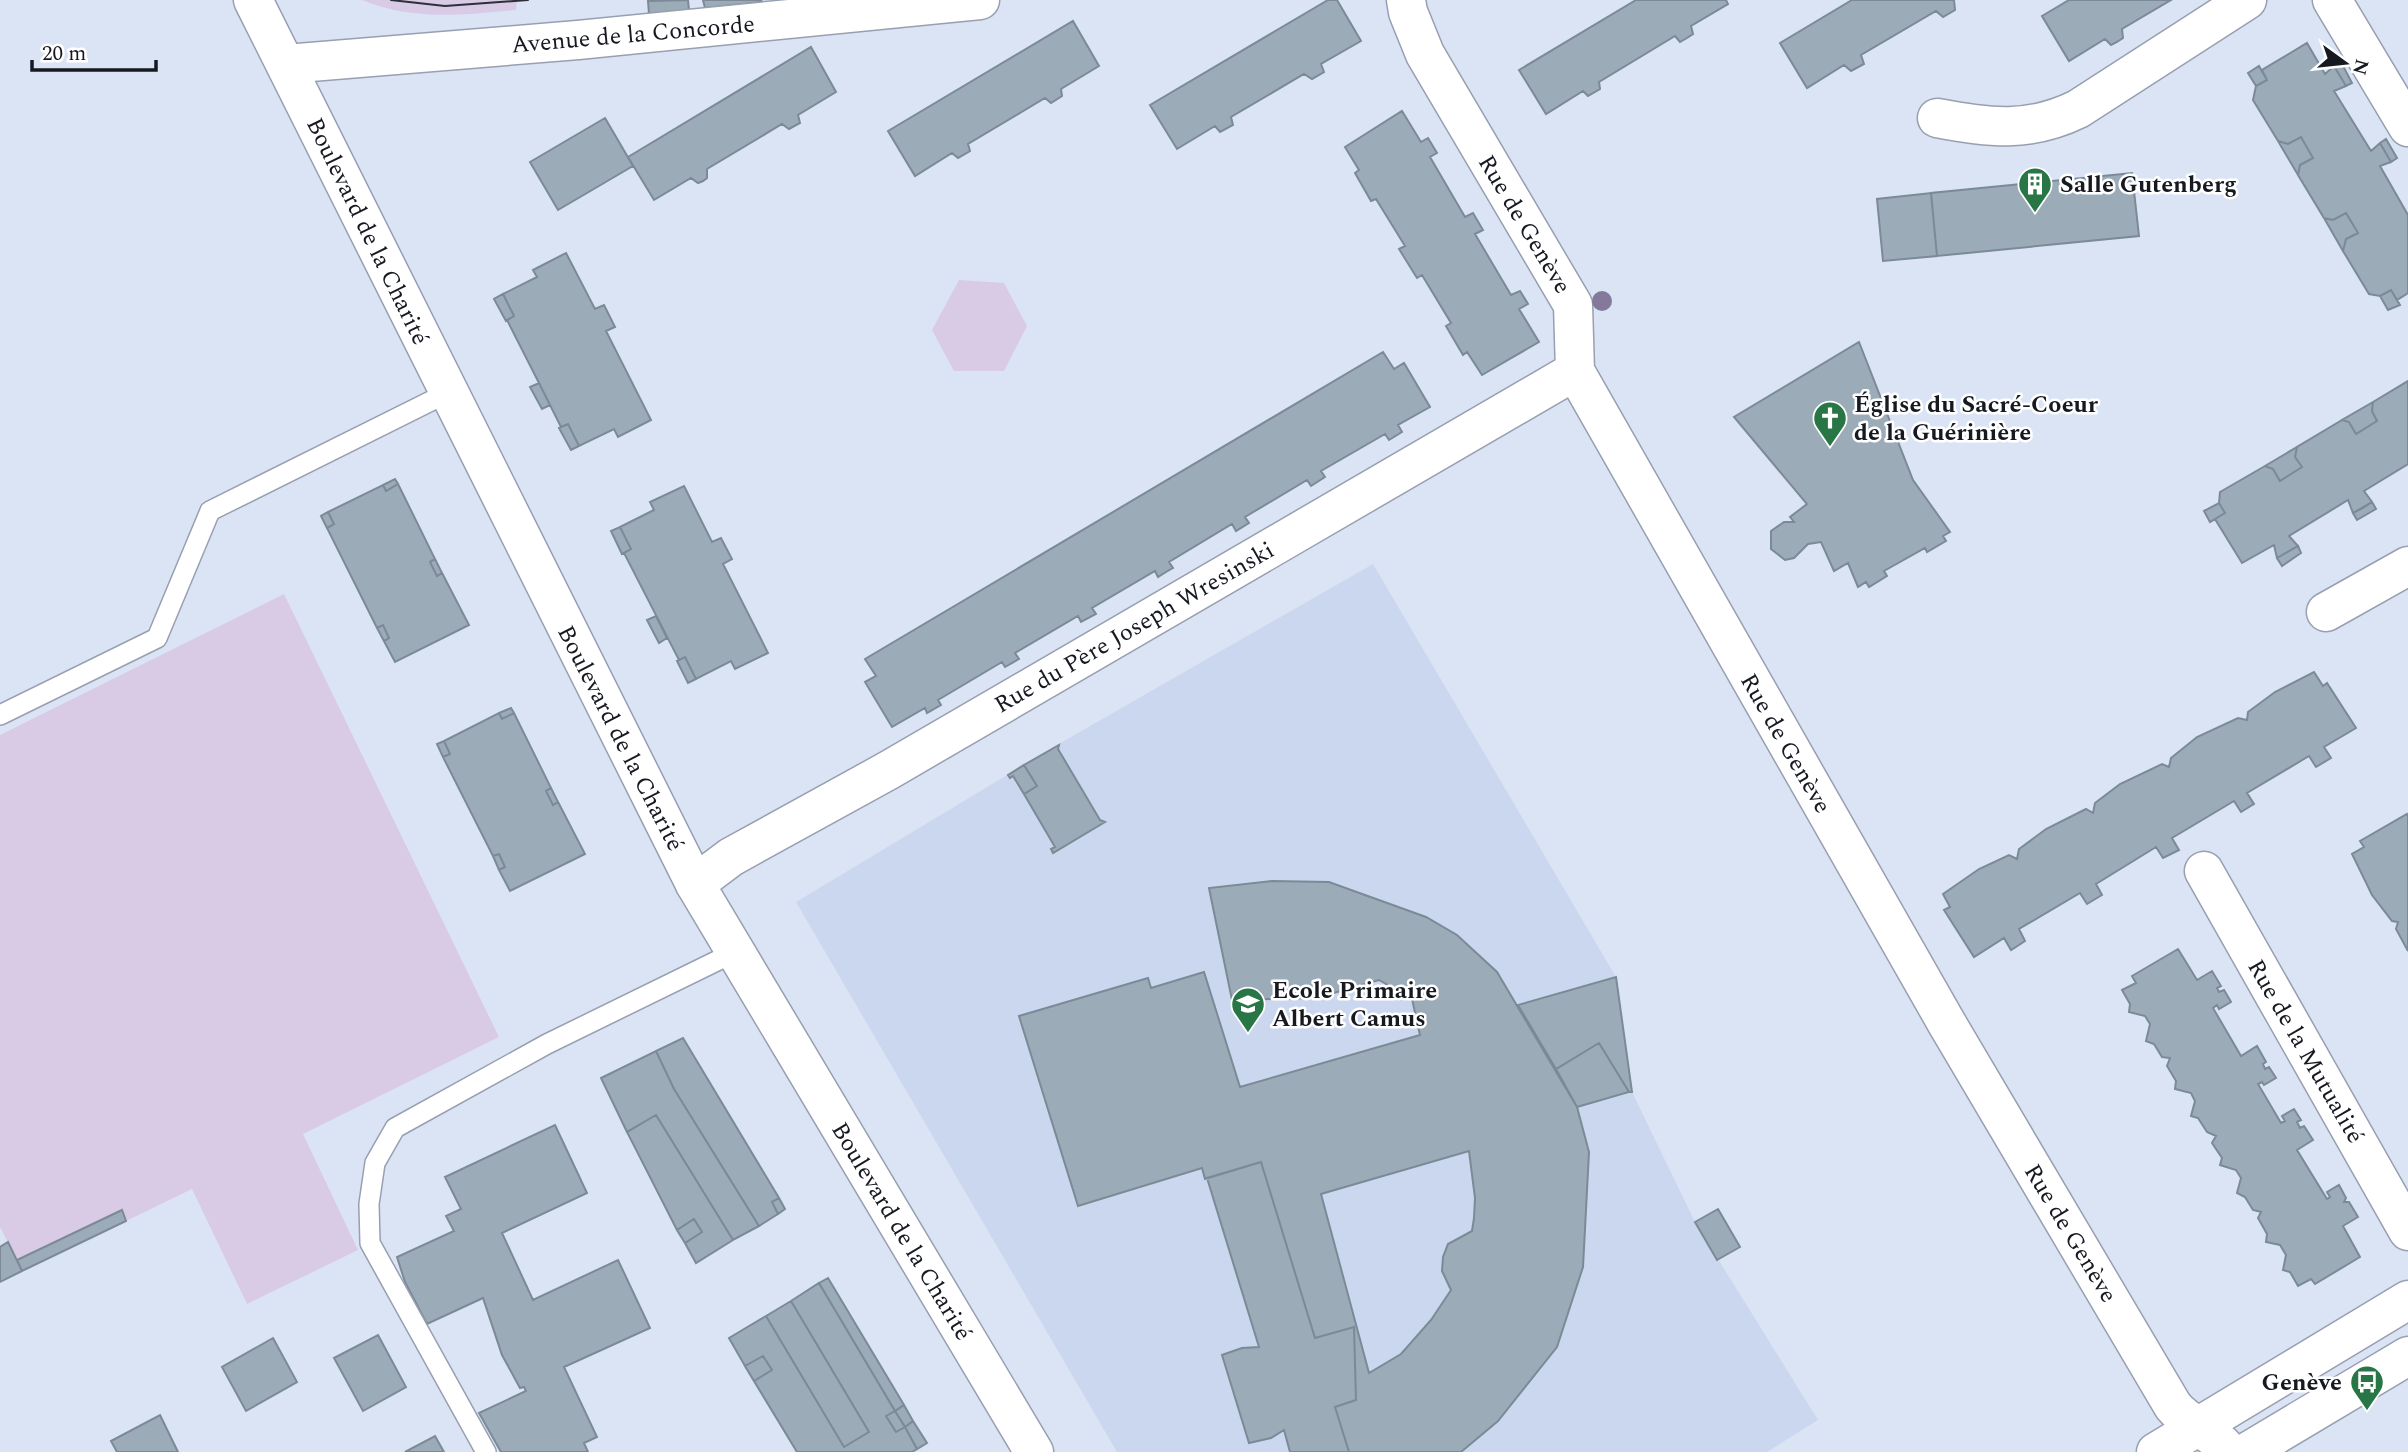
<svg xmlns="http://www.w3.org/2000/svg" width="2408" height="1452" font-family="Spectral,serif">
  <rect width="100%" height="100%" fill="#dbe4f5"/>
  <path fill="#cbd7ef" d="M 1373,564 L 1616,977 L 1632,1092 L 1695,1222 L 1818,1420 L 1767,1452 L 1117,1452 L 796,902 L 1057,745 Z"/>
  <path fill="#d9cae5" d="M 362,0 L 517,0 L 516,10 C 463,15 413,21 362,0 Z
    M 959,280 L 1004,283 L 1027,326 L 1004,371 L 954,371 L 932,330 Z
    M 284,594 L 499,1037 L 303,1134 L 358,1250 L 247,1304 L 192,1189 L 126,1221 L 121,1210 L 17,1260 L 0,1227 L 0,735 Z"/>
  <path fill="#9babb8" stroke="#7b8a96" stroke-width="2" fill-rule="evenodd" d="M 688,0 L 689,10 L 649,14 L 648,1 Z
    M 703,0 L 761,0 L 762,2 L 705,8 Z
    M 1328,0 L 1337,0 L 1361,41 L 1321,64 L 1324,72 L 1312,79 L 1304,74 L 1231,117 L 1233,125 L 1220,132 L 1215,126 L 1177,149 L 1150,105 Z
    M 1636,0 L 1726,0 L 1728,4 L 1691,26 L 1693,34 L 1687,38 L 1680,42 L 1675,36 L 1599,82 L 1600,89 L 1588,96 L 1583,91 L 1546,114 L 1519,70 Z
    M 1852,0 L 1954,0 L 1955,10 L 1943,17 L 1936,11 L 1861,55 L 1864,64 L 1851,71 L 1844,65 L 1807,88 L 1780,43 Z
    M 2069,0 L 2171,0 L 2122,29 L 2123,38 L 2117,42 L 2111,45 L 2105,39 L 2069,61 L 2042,16 Z
    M 1073,21 L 1099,66 L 1061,89 L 1062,96 L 1051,103 L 1045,98 L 968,144 L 970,151 L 958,158 L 952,153 L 915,176 L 888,131 Z
    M 2307,43 L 2325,74 L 2334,66 L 2346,86 L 2334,91 L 2371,151 L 2380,143 L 2391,162 L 2380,166 L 2408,215 L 2408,293 L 2397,300 L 2391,290 L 2380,296 L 2369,294 L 2343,251 L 2346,239 L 2358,233 L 2346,213 L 2333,220 L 2324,218 L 2298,175 L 2300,165 L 2313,158 L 2301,137 L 2288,144 L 2278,141 L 2253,100 L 2256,86 L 2267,80 L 2262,70 Z
    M 811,47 L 836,92 L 798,115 L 800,123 L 789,129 L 782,124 L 707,169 L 707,178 L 703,181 L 698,183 L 691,178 L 654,200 L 628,157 Z
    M 2341,62 L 2352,83 L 2346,86 L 2334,66 Z
    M 2259,66 L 2267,80 L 2256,86 L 2248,73 Z
    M 1402,111 L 1421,142 L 1428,138 L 1437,153 L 1430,157 L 1465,217 L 1473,213 L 1483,230 L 1475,234 L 1511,295 L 1520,291 L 1528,304 L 1519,309 L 1539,342 L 1482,375 L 1467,352 L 1463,355 L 1446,326 L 1451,323 L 1422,275 L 1417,278 L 1399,249 L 1405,246 L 1376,199 L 1371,201 L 1355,173 L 1359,170 L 1345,147 Z
    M 605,118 L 633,166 L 558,210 L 530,162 Z
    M 2301,137 L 2313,158 L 2300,165 L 2298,175 L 2278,141 L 2288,144 Z
    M 2386,139 L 2397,158 L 2391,162 L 2380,143 Z
    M 2132,173 L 2139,236 L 1937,256 L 1931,193 Z
    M 1931,193 L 1937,256 L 1883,261 L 1877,199 Z
    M 2346,213 L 2358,233 L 2346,239 L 2343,251 L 2324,218 L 2333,220 Z
    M 566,253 L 595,309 L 604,305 L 615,327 L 606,331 L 651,420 L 618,437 L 614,429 L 579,446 L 568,424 L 561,427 L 539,383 L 507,320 L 514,316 L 503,294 L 537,277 L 533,270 Z
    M 2391,290 L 2400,305 L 2388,310 L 2380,296 Z
    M 503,294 L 514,316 L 506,321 L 494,299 Z
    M 1859,342 L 1913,480 L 1950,532 L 1943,536 L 1946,541 L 1927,552 L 1925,548 L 1884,571 L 1887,576 L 1869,587 L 1866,582 L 1858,587 L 1848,563 L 1834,571 L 1821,542 L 1808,544 L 1794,558 L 1785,560 L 1771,549 L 1771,531 L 1784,522 L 1794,522 L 1790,517 L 1807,504 L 1734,417 Z
    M 1383,352 L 1394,369 L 1404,363 L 1430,407 L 1398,425 L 1402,432 L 1389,440 L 1385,434 L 1321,471 L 1325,477 L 1311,486 L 1307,480 L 1245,517 L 1249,523 L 1236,531 L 1232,524 L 1169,562 L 1173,568 L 1166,572 L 1158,577 L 1155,571 L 1092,608 L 1096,614 L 1081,622 L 1078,616 L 1015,653 L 1019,659 L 1005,667 L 1002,662 L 938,700 L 941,705 L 927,713 L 925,708 L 892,727 L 865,682 L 876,676 L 865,659 Z
    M 2408,381 L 2408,464 L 2364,491 L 2372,502 L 2363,508 L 2353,513 L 2348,500 L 2289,536 L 2298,546 L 2277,558 L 2274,545 L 2242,563 L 2215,519 L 2225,513 L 2219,503 L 2220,492 L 2265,466 L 2273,469 L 2280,481 L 2302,467 L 2295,457 L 2297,447 L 2342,420 L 2349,422 L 2356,434 L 2377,421 L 2372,411 L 2373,402 Z
    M 539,383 L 550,405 L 542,409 L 530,387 Z
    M 2373,402 L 2372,411 L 2377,421 L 2356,434 L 2349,422 L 2342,420 Z
    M 568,424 L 579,446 L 571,450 L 559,428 Z
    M 2297,447 L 2295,457 L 2302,467 L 2280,481 L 2273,469 L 2265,466 Z
    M 395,479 L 398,484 L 386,491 L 383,485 Z
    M 398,484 L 435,559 L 430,562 L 437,576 L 442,573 L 469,625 L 395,662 L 384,641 L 389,638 L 383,625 L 377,628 L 327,528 L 334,524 L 328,512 L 383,485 L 386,491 Z
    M 684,486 L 712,542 L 721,538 L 732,559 L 723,564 L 768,653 L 735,669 L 731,661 L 696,679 L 685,657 L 679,660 L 624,553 L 631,549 L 620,527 L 654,510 L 650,502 Z
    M 2372,502 L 2376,509 L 2357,520 L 2353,513 Z
    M 2219,503 L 2225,513 L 2210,522 L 2204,511 Z
    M 328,512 L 334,524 L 327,528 L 321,516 Z
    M 620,527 L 631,549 L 622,554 L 611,531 Z
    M 2298,546 L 2301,553 L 2282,566 L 2277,558 Z
    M 435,559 L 442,573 L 437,576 L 430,562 Z
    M 656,616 L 667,638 L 659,643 L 647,620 Z
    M 383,625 L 389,638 L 384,641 L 377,628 Z
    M 685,657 L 696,679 L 688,683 L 677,661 Z
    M 2314,672 L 2323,686 L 2327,683 L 2356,728 L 2324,747 L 2331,758 L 2316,767 L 2309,756 L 2247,793 L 2254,804 L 2241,812 L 2234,801 L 2172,838 L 2179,850 L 2163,858 L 2156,847 L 2096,884 L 2102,895 L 2087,904 L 2080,893 L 2019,929 L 2025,941 L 2019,945 L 2011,950 L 2004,938 L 1974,957 L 1944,910 L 1950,907 L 1943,894 L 1979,869 L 2009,855 L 2017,859 L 2019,849 L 2046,829 L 2086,809 L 2093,813 L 2095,803 L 2120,784 L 2162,764 L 2169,767 L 2171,758 L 2197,737 L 2238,718 L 2247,720 L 2248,712 L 2275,692 Z
    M 511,708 L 514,713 L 502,719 L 499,713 Z
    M 499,713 L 502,719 L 514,713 L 551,788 L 546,791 L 553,805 L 558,802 L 585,854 L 510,891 L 499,870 L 505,867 L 499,854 L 493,856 L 443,757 L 450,754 L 444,741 Z
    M 444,741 L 450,754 L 443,757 L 437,744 Z
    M 1059,745 L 1058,749 L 1100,820 L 1105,822 L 1053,853 L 1051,849 L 1055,847 L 1024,794 L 1037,786 L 1024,765 Z
    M 1024,765 L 1037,786 L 1024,794 L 1013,776 L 1010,778 L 1008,775 Z
    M 551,788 L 558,802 L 553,805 L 546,791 Z
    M 2407,814 L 2408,816 L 2408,951 L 2396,929 L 2398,922 L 2392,921 L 2372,895 L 2352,854 L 2364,847 L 2360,841 Z
    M 499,854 L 505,867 L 499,870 L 493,856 Z
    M 1272,881 L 1329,882 L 1426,917 L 1457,935 L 1497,972 L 1577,1107 L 1589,1152 L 1583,1267 L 1557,1347 L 1498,1421 L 1461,1452 L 1349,1452 L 1335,1407 L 1356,1400 L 1354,1327 L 1315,1338 L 1261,1162 L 1205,1179 L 1202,1168 L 1078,1206 L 1019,1016 L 1148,978 L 1151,988 L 1204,972 L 1240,1087 L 1420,1035 L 1412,999 L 1379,980 L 1316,998 L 1232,1000 L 1209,888 ZM 1469,1151 L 1475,1198 L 1474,1218 L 1472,1231 L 1448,1244 L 1443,1257 L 1442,1271 L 1451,1290 L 1431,1320 L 1401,1354 L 1369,1373 L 1321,1194 Z
    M 2178,949 L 2197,980 L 2212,971 L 2221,986 L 2217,988 L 2219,992 L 2224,990 L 2231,1002 L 2219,1009 L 2217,1005 L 2213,1008 L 2241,1056 L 2257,1046 L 2266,1062 L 2263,1064 L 2265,1069 L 2269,1067 L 2276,1078 L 2264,1085 L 2262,1082 L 2258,1084 L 2281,1123 L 2285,1121 L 2282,1116 L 2294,1109 L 2301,1120 L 2297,1122 L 2300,1128 L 2304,1126 L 2313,1140 L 2297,1150 L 2327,1199 L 2330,1197 L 2327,1192 L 2339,1185 L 2346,1198 L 2344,1202 L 2349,1202 L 2358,1217 L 2343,1226 L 2360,1257 L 2315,1284 L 2311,1279 L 2298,1286 L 2290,1272 L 2283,1270 L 2286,1255 L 2280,1245 L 2266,1242 L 2267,1234 L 2258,1218 L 2261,1212 L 2253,1210 L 2245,1197 L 2237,1193 L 2241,1178 L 2236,1170 L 2220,1165 L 2222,1158 L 2212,1143 L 2216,1136 L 2207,1132 L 2198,1118 L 2191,1116 L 2195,1101 L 2191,1093 L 2175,1089 L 2176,1081 L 2167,1066 L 2170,1058 L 2162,1057 L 2154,1044 L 2146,1041 L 2150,1024 L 2145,1016 L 2129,1012 L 2130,1004 L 2122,990 L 2136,983 L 2132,976 Z
    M 1616,977 L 1632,1092 L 1629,1092 L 1599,1043 L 1556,1069 L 1518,1005 Z
    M 683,1038 L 779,1198 L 772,1202 L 778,1214 L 759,1226 L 674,1089 L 656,1051 Z
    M 1599,1043 L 1629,1092 L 1577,1107 L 1556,1069 Z
    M 656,1051 L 674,1089 L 759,1226 L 733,1240 L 656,1115 L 627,1132 L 601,1078 Z
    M 656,1115 L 733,1240 L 696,1263 L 685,1243 L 702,1232 L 694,1219 L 677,1230 L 627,1132 Z
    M 555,1125 L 587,1193 L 502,1233 L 533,1300 L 618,1260 L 650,1328 L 564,1367 L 597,1437 L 584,1443 L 588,1452 L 501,1452 L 479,1413 L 526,1391 L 524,1387 L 520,1388 L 502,1355 L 483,1298 L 427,1324 L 405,1282 L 397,1257 L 454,1231 L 446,1216 L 461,1209 L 445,1177 Z
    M 1261,1162 L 1315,1338 L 1354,1327 L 1356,1400 L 1335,1407 L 1349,1452 L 1290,1452 L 1284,1430 L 1271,1438 L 1249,1443 L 1222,1355 L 1242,1348 L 1259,1347 L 1207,1178 Z
    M 779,1198 L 785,1209 L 778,1214 L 772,1202 Z
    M 1718,1209 L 1740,1247 L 1717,1260 L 1695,1222 Z
    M 122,1210 L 126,1221 L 22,1271 L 17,1260 Z
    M 694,1219 L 702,1232 L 685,1243 L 677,1230 Z
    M 8,1242 L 22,1271 L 0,1282 L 0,1247 Z
    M 828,1278 L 904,1405 L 895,1411 L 819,1283 Z
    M 819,1283 L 895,1411 L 886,1416 L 896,1432 L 905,1427 L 917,1449 L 912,1452 L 797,1452 L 754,1381 L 772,1370 L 763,1356 L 745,1366 L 729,1338 L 766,1316 L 844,1447 L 869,1432 L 791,1301 Z
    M 791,1301 L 869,1432 L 844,1447 L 766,1316 Z
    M 378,1335 L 406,1387 L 363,1411 L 334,1358 Z
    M 273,1338 L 297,1382 L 246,1411 L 222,1367 Z
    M 763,1356 L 772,1370 L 754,1381 L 745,1366 Z
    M 904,1405 L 913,1421 L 905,1427 L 895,1411 Z
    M 895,1411 L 905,1427 L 896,1432 L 886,1416 Z
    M 160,1415 L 178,1452 L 117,1452 L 111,1441 Z
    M 913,1421 L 927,1443 L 917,1449 L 905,1427 Z
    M 435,1436 L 444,1452 L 405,1452 Z"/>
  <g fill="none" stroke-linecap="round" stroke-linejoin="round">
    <g stroke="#979fb0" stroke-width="22">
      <path id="service" d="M 0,715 L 157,638 L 210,511 L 447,393
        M 486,1452 L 370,1243 L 369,1204 L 375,1163 L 395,1128 L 547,1044 L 735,952"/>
    </g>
    <g stroke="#979fb0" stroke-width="41">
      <path id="minor" d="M 1406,0 L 1408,12 L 1425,54 L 1573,305 L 1575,371 L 1946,1022 L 2173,1406 C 2190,1427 2212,1430 2229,1452
        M 2332,0 L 2408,127
        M 286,64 L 578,40 L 980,0
        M 1937,118 C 1989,128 2029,133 2078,109 L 2247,0
        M 2326,612 L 2408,566
        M 2204,871 L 2408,1231
        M 695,884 L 731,857 L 889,770 L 1575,371
        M 2156,1452 L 2408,1300"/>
    </g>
    <g stroke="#979fb0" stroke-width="41">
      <path id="tertiary" d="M 253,0 L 695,884 L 1034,1452"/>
    </g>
    <g stroke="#979fb0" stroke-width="41">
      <path id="secondary" d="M 2247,1452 L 2408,1356"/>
    </g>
    <use href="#service" stroke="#fff" stroke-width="19"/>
    <use href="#minor" stroke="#fff" stroke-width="38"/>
    <use href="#tertiary" stroke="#fff" stroke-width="38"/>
    <use href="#secondary" stroke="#fff" stroke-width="38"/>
    <path stroke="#2d3039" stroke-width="2" d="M 391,0 L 445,6 L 528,0"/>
  </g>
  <circle fill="#85799b" cx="1602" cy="301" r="10"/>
  <defs>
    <g id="building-pin" transform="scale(1.75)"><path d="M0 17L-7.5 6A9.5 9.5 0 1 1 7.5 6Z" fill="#287645" stroke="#fff"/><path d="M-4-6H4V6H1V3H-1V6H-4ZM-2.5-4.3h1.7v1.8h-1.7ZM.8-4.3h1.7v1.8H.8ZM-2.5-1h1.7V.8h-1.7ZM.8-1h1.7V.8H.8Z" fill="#fff"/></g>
    <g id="church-pin" transform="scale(1.75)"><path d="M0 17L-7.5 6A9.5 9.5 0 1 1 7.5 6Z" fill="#287645" stroke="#fff"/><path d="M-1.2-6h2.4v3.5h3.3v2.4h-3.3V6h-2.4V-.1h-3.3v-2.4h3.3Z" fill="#fff"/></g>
    <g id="school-pin" transform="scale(1.75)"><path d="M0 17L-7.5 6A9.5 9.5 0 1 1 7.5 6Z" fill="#287645" stroke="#fff"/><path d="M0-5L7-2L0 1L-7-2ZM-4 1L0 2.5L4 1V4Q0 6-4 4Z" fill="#fff"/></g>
    <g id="bus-pin" transform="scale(1.75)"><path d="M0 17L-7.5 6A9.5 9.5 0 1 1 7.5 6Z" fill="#287645" stroke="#fff"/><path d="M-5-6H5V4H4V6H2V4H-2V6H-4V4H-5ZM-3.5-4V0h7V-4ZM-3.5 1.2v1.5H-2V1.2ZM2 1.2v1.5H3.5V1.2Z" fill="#fff"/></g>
  </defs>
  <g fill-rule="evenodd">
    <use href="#building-pin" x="2035" y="184"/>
    <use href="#church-pin" x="1830" y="418"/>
    <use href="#school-pin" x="1248" y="1004"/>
    <use href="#bus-pin" x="2367" y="1382"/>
  </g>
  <g text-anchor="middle" stroke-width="5" stroke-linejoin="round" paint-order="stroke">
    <g font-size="24" fill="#161920" stroke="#fff">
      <text transform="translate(633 34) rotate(-5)" y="8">Avenue de la Concorde</text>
      <text transform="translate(1525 224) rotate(59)" y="8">Rue de Genève</text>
      <text transform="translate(368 231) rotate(64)" y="8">Boulevard de la Charité</text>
      <text transform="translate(1134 627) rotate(-30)" y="8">Rue du Père Joseph Wresinski</text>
      <text transform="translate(621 738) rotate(63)" y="8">Boulevard de la Charité</text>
      <text transform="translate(1786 743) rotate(60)" y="8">Rue de Genève</text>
      <text transform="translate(2306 1051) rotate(60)" y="8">Rue de la Mutualité</text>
      <text transform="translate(902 1231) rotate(59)" y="8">Boulevard de la Charité</text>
      <text transform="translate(2071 1233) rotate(59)" y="8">Rue de Genève</text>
    </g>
    <g font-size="24" font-weight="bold" fill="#161920" stroke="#fff" text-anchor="start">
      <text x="2060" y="192">Salle Gutenberg</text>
      <text x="1854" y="412">Église du Sacré-Coeur<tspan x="1854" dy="28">de la Guérinière</tspan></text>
      <text x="1272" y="998">Ecole Primaire<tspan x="1272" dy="28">Albert Camus</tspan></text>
      <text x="2342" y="1390" text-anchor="end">Genève</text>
    </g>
  </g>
  <g transform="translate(2345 63) rotate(105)" stroke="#ffffff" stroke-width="5" paint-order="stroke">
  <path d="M0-5L12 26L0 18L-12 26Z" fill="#161920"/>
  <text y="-10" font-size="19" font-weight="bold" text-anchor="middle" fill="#161920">N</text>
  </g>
  <path d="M32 60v10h124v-10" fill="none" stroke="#161920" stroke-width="3.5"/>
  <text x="42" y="60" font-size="21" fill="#161920" stroke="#ffffff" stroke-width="5" paint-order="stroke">20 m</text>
</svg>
